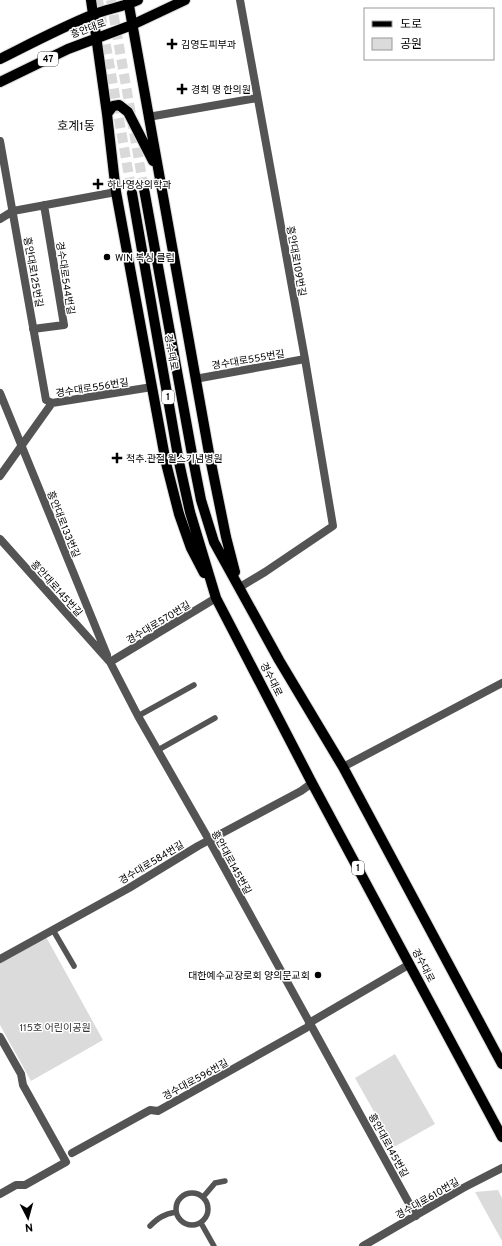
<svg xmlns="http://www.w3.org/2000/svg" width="502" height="1246" font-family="Overpass,'Noto Sans KR',sans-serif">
  <rect width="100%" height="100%" fill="#fff"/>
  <path fill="#dbdbdb" d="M 45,935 L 103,1040 L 31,1081 L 0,1025 L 0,959 Z
    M 395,1054 L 435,1124 L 394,1147 L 355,1078 Z
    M 498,1190 L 502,1198 L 502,1241 L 475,1192 Z"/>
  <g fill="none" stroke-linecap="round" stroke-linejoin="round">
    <path stroke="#d9d9d9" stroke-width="10" stroke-dasharray="10 5" stroke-linecap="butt" d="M 98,0 L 132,193
      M 111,0 L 144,189"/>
    <g stroke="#dbdbdb" stroke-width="12">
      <path id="primary" d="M 91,0 L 107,114 L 116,192 L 166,463 L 179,514 L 191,548 L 204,573
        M 128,0 L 209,453 L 226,537 L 235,572
        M 0,59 C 30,44 60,28 92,15 C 107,9 123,7 138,0
        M 0,82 L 68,49 L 132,25 L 185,0
        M 107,114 L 113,106 L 119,105 L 128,112 L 153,161
        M 144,189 L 192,454 L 201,500 L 214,542 L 279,660 L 343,767 L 502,1064
        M 132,193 L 179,462 L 190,512 L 216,598 L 312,783 L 502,1137"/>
    </g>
    <path stroke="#545454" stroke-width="5.5" d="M 138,716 L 194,685
      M 158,750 L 215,718
      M 53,930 L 74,966
      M176 1209a16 16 0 1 1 32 0a16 16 0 1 1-32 0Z
      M 204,1196 L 215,1183 L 225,1181
      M 201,1223 L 214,1246
      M 150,1226 C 158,1218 164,1214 176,1212"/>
    <path stroke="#545454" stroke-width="8" d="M 148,117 L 257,98
      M 0,141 L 46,400 L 52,403
      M 0,219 L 13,211 L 116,192
      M 33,329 L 64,325 L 44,205
      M 195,379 L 305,359
      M 0,393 L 107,655
      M 0,476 L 52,403 L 152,387
      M 0,539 L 110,662 L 138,716 L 209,840 L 416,1216
      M 240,587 L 265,572 L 333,526 L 305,359 L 240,0
      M 110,662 L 216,598
      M 343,767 L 502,683
      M 0,959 L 129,888 L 198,846 L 301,791 L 312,783
      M 309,1023 L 410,964
      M 0,1037 L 21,1074 L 23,1085 L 66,1162 L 25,1185 L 16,1185 L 0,1194
      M 72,1153 L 150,1110 L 158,1111 L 306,1028
      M 363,1246 L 463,1188 L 502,1168"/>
    <use href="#primary" stroke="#000" stroke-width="10"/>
  </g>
  <g fill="#000" stroke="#fff" stroke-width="1.5">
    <path d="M170 38h4v4h4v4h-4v4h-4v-4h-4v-4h4z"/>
    <path d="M180 83h4v4h4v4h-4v4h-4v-4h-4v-4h4z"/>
    <path d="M96 178h4v4h4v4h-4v4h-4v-4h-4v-4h4z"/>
    <circle cx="107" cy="257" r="4"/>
    <path d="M115 452h4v4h4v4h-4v4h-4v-4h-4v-4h4z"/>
    <circle cx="318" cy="975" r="4"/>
  </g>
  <g text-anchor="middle" stroke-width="3" stroke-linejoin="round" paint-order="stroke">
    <g fill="#fff" stroke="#4c4c4c" stroke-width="1">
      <rect x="38" y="52" width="20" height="14" rx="3"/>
      <rect x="162" y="390" width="12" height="14" rx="3"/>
      <rect x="352" y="861" width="12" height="14" rx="3"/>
    </g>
    <g font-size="9" font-weight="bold" fill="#000">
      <text x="48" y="62">47</text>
      <text x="168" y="400">1</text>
      <text x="358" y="871">1</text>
    </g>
    <g font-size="10" fill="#000" stroke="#fff">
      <text transform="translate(88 28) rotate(-20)" y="4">흥안대로</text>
      <text transform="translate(297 261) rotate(80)" y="4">흥안대로109번길</text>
      <text transform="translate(34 272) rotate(80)" y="4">흥안대로125번길</text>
      <text transform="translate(66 278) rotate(81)" y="4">경수대로544번길</text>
      <text transform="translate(172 352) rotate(80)" y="4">경수대로</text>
      <text transform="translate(248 359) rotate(-10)" y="4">경수대로555번길</text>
      <text transform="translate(92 387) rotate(-9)" y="4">경수대로556번길</text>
      <text transform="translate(64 524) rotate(68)" y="4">흥안대로133번길</text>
      <text transform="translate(57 588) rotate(48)" y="4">흥안대로145번길</text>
      <text transform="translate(158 622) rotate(-31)" y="4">경수대로570번길</text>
      <text transform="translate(272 679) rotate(63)" y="4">경수대로</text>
      <text transform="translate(151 862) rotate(-31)" y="4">경수대로584번길</text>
      <text transform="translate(232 862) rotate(61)" y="4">흥안대로145번길</text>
      <text transform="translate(424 965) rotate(62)" y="4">경수대로</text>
      <text transform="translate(195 1079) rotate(-29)" y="4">경수대로596번길</text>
      <text transform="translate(389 1145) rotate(61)" y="4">흥안대로145번길</text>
      <text transform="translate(427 1198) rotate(-30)" y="4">경수대로610번길</text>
    </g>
    <g font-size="10" fill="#000" stroke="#fff" text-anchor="start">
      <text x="181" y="48">김영도피부과</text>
      <text x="191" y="93">경희 명 한의원</text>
      <text x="107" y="188">하나영상의학과</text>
      <text x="115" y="261">WIN 복싱 클럽</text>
      <text x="126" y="462">척추.관절 윌스기념병원</text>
      <text x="310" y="979" text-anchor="end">대한예수교장로회 양의문교회</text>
    </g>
    <g font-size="10" fill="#323232" stroke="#fff">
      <text x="55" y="1031">115호 어린이공원</text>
    </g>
    <g font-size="12" fill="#000" stroke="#fff">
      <text x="76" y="130">호계1동</text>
    </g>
  </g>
  <rect x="364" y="8" width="130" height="52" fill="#ffffff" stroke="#999999"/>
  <rect x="372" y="21" width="20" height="6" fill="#000000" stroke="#999999"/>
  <text x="400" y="28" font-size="12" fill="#000000">도로</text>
  <rect x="372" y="38" width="20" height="12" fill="#dbdbdb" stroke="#999999"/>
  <text x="400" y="48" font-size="12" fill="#000000">공원</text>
  <g transform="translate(28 1218) rotate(174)" stroke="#ffffff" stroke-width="3" paint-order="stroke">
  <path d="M0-3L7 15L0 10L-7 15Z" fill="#000000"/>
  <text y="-6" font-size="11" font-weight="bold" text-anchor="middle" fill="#000000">N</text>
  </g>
</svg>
